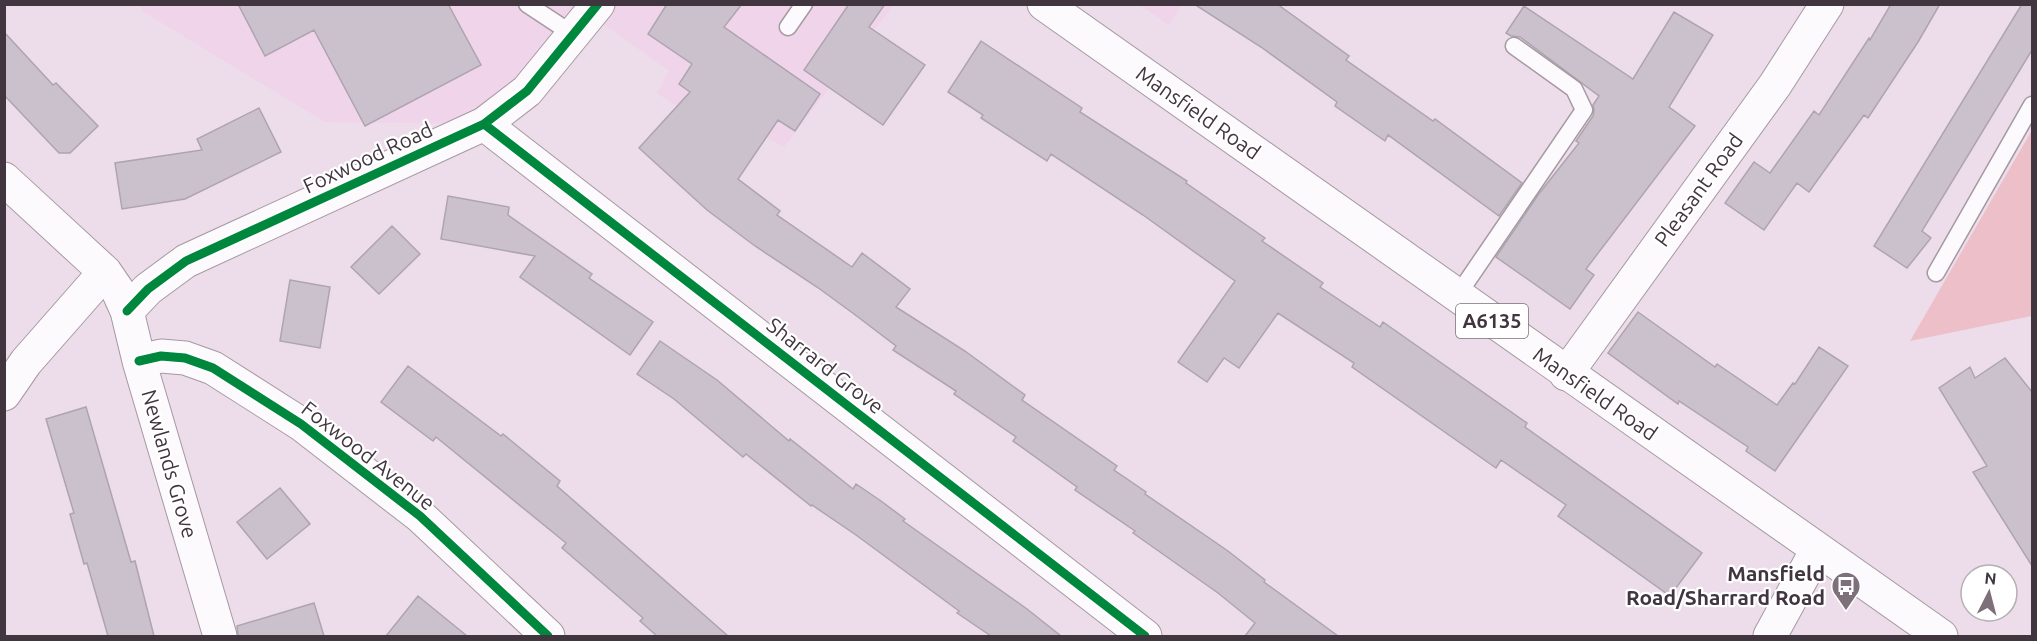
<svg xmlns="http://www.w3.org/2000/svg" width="2037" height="641" font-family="Ubuntu,sans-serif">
  <rect width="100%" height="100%" fill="#edddea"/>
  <path fill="#efd4ea" d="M 141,5 L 894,5 L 784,147 L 761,135 L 746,155 L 657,93 L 669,71 L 596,19 L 484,124 L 325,122 L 142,11 Z
    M 1140,5 L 1182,5 L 1169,25 Z"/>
  <path fill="#edc0c9" d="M 2032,130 L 2032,316 L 1910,341 Z"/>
  <path fill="#cbc1cd" stroke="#aea4af" stroke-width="1.5" d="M 238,4 L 448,4 L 481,65 L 365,126 L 314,30 L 265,56 Z
    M 667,4 L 742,4 L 724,27 L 820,94 L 795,131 L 778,120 L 738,179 L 780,211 L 777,215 L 852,267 L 862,253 L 910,289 L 896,307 L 965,351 L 1025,395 L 1022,400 L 1117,466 L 1114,470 L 1146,492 L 1145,494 L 1228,551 L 1265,580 L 1264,582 L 1338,636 L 1245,636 L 1255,623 L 1218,593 L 1133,533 L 1135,531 L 1075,490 L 1077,487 L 1013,441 L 1016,437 L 954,394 L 956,391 L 893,350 L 896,346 L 854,314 L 817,287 L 755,246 L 707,210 L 639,148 L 690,92 L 679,84 L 692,64 L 648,34 Z
    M 849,4 L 885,4 L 869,27 L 925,65 L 883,125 L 804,70 Z
    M 1194,4 L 1277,4 L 1349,56 L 1346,60 L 1433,121 L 1435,119 L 1522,183 L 1499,216 L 1388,135 L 1385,141 L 1335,106 L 1337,102 L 1261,47 Z
    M 1891,4 L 1940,4 L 1918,42 L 1868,118 L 1864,115 L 1809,192 L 1797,183 L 1764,230 L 1725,203 L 1754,162 L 1770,173 L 1814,111 L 1819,115 L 1869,38 L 1870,40 Z
    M 2022,4 L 2032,4 L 2032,50 L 1922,231 L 1931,238 L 1907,268 L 1874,246 Z
    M 1524,6 L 1633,79 L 1674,12 L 1713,35 L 1669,107 L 1695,126 L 1586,269 L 1594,275 L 1570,309 L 1496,257 L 1538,195 L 1579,143 L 1576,141 L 1593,116 L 1594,110 L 1593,105 L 1599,96 L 1520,37 L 1511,36 L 1506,33 Z
    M 4,32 L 53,85 L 56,83 L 98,126 L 70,153 L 59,153 L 4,95 Z
    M 981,41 L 1082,108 L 1080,112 L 1187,181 L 1186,183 L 1265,238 L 1262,241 L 1323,283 L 1320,287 L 1380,327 L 1383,322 L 1527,423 L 1525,427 L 1702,553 L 1670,596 L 1558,516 L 1566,505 L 1501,460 L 1496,468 L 1352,367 L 1354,363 L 1278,313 L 1239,368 L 1224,358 L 1207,382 L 1178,362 L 1235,281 L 1143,215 L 1051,154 L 1047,161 L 981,118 L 983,115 L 948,92 Z
    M 259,108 L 281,152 L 185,199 L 122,209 L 115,163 L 202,150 L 197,139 Z
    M 448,196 L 509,207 L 508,215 L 592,274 L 589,278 L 653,322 L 630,355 L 520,277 L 535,256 L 441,239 Z
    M 392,226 L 420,254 L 379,294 L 351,267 Z
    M 290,280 L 330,287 L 320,348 L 280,341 Z
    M 1638,312 L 1715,367 L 1717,364 L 1777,405 L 1793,383 L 1795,384 L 1819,347 L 1848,366 L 1775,471 L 1746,451 L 1748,447 L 1679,401 L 1678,404 L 1608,353 Z
    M 660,341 L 717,380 L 789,441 L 790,439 L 853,489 L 856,484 L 881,501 L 905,519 L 903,521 L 1027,609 L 1061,636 L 991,636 L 957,613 L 959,611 L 856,535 L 812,505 L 811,506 L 746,454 L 743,457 L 674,399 L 637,374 Z
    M 2005,358 L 2032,392 L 2032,566 L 1973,472 L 1987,466 L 1939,388 L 1970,367 L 1975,378 Z
    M 408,366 L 501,436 L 503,434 L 560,481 L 557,486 L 728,636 L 657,636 L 640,621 L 643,618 L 562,548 L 566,543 L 436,437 L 433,441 L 381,402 Z
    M 86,407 L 131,562 L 135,561 L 154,636 L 108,636 L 87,563 L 84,564 L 70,514 L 74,513 L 46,419 Z
    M 280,488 L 310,524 L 267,559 L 237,522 Z
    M 418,596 L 467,636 L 386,636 Z
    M 314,603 L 324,636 L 238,636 L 237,626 Z"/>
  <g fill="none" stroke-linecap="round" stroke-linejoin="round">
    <g stroke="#a599a2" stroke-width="19">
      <path id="service" d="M 527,4 L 574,35
        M 788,27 L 804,4
        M 1936,273 L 2032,105
        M 1457,296 L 1584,110 L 1574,89 L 1514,46"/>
    </g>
    <g stroke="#a599a2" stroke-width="35">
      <path id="minor" d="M 484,124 L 1145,636
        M 4,179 L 105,272 L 118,291 L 127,311 L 139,361 L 220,636
        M 127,311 L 148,289 L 186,261 L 484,124 L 527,91 L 598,4
        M 139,361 L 161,356 L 185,358 L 213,368 L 301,424 L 420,516 L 548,636
        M 1566,374 L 1775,85 L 1827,4
        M 4,394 L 26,362 L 105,272
        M 1770,636 L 1817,550"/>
    </g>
    <g stroke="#a599a2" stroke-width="35">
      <path id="primary" d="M 1044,4 L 1941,636"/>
    </g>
    <use href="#service" stroke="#fcfafc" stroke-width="16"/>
    <use href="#minor" stroke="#fcfafc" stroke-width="33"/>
    <use href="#primary" stroke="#fcfafc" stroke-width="33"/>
    <g stroke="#fff" stroke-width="13">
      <path id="cycleway" d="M 484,124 L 1145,636
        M 127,311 L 148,289 L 186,261 L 484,124 L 527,91 L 598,4
        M 139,361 L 161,356 L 185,358 L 213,368 L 301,424 L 420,516 L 548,636"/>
    </g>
    <use href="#cycleway" stroke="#00873e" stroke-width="9"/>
  </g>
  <defs>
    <g id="bus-pin" transform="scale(1.5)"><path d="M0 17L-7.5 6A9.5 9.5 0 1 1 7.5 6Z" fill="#7d707b" stroke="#fff"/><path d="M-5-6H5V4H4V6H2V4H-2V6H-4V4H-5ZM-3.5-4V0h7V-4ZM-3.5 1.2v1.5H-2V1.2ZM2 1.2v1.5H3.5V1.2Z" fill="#fff"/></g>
  </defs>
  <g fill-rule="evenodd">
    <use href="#bus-pin" x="1846" y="586"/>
  </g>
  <g text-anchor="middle" stroke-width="4.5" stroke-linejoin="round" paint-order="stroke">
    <rect fill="#fff" stroke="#7a7279" stroke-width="1.5" x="1456" y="304" width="72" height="34" rx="4.5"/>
    <g font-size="20" font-weight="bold" fill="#41363f">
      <text x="1492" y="328">A6135</text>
    </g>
    <g font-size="21" fill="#41363f" stroke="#fff">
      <text transform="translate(1198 113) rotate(35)" y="7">Mansfield Road</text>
      <text transform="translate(368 158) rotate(-25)" y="7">Foxwood Road</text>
      <text transform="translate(1699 190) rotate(-54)" y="7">Pleasant Road</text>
      <text transform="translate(825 366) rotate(38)" y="7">Sharrard Grove</text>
      <text transform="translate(1595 394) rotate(35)" y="7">Mansfield Road</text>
      <text transform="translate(368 456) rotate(38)" y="7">Foxwood Avenue</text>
      <text transform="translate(169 464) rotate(74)" y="7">Newlands Grove</text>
    </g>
    <g font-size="21" font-weight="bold" fill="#41363f" stroke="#fff" text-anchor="end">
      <text x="1825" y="581">Mansfield<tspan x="1825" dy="24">Road/Sharrard Road</tspan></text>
    </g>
  </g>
  <rect width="2037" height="641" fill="none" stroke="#41363f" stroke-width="12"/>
  <g transform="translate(1989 593) rotate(6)"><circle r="28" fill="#ffffff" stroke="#b3afb2" stroke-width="1.5"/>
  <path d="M0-4.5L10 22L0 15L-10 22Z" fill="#7d707b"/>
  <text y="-9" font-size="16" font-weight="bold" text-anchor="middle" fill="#41363f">N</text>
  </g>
</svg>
